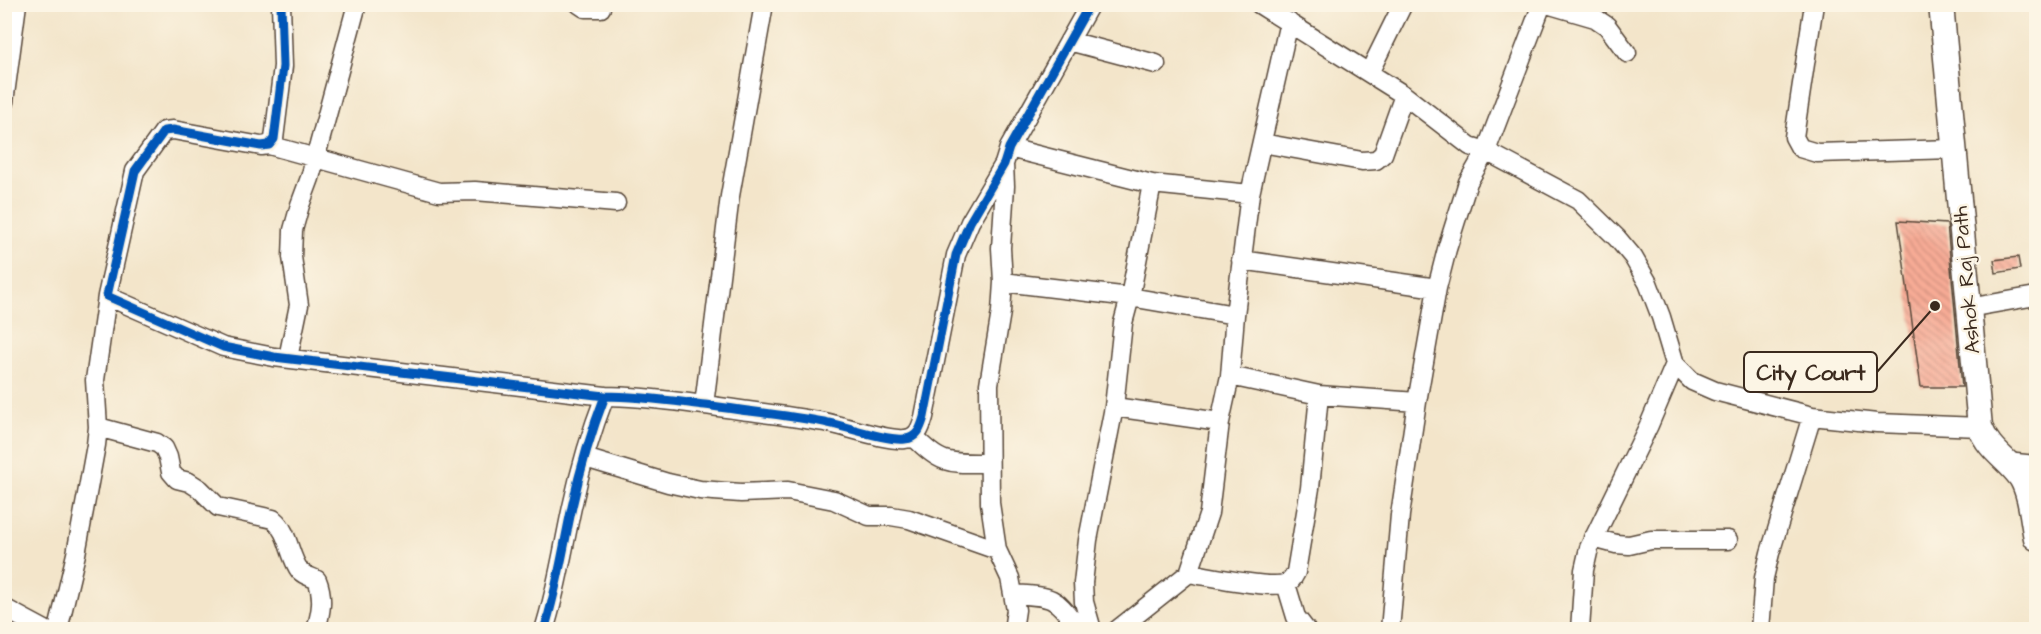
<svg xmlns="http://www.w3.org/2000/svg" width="2041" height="634" font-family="'Architects Daughter',sans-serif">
  <defs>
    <pattern id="building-back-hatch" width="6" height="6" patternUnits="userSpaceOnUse" patternTransform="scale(1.5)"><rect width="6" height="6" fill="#f8ac96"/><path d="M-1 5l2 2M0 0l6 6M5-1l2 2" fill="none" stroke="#ca8c7a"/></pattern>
  </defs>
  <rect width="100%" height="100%" fill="#fcf5e5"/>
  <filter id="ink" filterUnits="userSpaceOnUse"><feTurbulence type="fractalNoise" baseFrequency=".0167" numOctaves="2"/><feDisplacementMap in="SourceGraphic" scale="12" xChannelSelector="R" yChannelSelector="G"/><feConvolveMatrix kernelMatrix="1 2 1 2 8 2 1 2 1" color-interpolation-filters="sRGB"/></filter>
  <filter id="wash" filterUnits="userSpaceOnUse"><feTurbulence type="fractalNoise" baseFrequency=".008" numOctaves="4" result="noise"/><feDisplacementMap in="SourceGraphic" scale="24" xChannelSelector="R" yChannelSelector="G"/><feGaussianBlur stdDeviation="1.35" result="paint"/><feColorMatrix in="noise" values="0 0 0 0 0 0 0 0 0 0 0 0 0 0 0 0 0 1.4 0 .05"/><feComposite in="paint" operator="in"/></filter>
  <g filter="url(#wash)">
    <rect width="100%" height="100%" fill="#f3e5ca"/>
    <g id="blocks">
      <path fill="url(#building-back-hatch)" d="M 1898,221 L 1947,224 L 1962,387 L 1921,387 Z
        M 2018,257 L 2020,269 L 1996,273 L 1994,260 Z"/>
    </g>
  </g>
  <g filter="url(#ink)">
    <use href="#blocks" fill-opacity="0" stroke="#574638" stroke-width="1.5"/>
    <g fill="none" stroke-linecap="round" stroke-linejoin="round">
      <g stroke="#574638" stroke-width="21">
        <path id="minor" d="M 281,4 L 283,66 L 274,139 L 269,145 L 261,146 L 173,130 L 164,131 L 135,171 L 107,296 L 223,347 L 274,357 L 605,396
          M 579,4 L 585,8 L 601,8
          M 1259,4 L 1404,95 L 1470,146 L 1486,151 L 1578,200 L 1617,238 L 1633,257 L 1648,283 L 1661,317 L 1675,364 L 1692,381 L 1715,391 L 1812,416 L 1877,423 L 1980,427
          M 1547,4 L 1595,18 L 1607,26 L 1627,53
          M 1814,4 L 1794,137 L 1800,148 L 1817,153 L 1954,149
          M 1069,41 L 1156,64
          M 1369,73 L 1403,4
          M 4,102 L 17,4
          M 1262,143 L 1362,161 L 1376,160 L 1383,154 L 1404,95
          M 269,145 L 439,192 L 475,191 L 616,203
          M 1009,148 L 1152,184
          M 1004,164 L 1005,186 L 1001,248 L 1003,282 L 1130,297 L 1235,315
          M 1241,260 L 1437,288
          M 1003,282 L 1001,312 L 989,384 L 990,503 L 997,550 L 1010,578 L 1016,610 L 1013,630
          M 1968,308 L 2036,296
          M 288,358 L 299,305 L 292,257 L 293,230 L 300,205 L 310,178 L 357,4
          M 1230,376 L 1319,395 L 1417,402
          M 704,405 L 730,196 L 764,4
          M 1114,407 L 1220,422
          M 98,427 L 157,443 L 164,448 L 168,457 L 171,472 L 177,479 L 189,482 L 200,489 L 218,507 L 273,519 C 290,533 288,555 300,571 C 305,576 312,577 317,580 C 324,597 321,612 316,630
          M 914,437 C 942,466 950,463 989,463
          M 585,458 L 668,483 L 700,490 L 741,493 L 788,491 L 834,500 L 869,516 L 891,516 L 909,519 L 997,550
          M 2006,462 L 2036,465
          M 1593,538 L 1616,544 L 1629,545 L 1651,540 L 1728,540
          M 1189,573 C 1209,576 1271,590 1287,583 C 1292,581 1294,576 1296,572 L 1310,488 L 1319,395
          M 1286,584 L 1296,617 L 1306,630
          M 1013,594 C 1057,597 1053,596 1080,630
          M 4,608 L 45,630
          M 58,630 L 76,554 L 96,445 L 98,427 L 95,380 L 107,296
          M 544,630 C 557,590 563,548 572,507 C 580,470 591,432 605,396 C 639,396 672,401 705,405 C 745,411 785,415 824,422 C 845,426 886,441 905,439 C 918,438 921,427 924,417 L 956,255 L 970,222 L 1004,164 L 1009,148 L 1090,4
          M 1092,630 L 1084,602 L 1083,583 L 1088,540 L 1114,407 L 1123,323 L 1130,297 L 1152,184 L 1250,194
          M 1117,630 L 1189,573 L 1209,513 L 1220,422 L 1230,376 L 1235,315 L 1250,194 L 1289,22
          M 1390,630 L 1400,515 L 1417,402 L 1437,288 L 1447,249 L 1468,182 L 1486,151 L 1542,4
          M 1580,630 L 1584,570 L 1589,548 L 1649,425 L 1675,364
          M 1760,630 L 1764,578 L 1770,553 L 1812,416"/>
      </g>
      <g stroke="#574638" stroke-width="27">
        <path id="major" d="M 1941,4 L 1980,427 C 1989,451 2008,459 2021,478 C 2031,495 2032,519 2036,538"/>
      </g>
      <use href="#minor" stroke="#fff" stroke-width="18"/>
      <use href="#major" stroke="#fff" stroke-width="24"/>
      <g stroke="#fcf5e5" stroke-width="13">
        <path id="cycleway" d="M 281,4 L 283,66 L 274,139 L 269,145 L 261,146 L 173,130 L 164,131 L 135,171 L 107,296 L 223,347 L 274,357 L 605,396
          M 544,630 C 557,590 563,548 572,507 C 580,470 591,432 605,396 C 639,396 672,401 705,405 C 745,411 785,415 824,422 C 845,426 886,441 905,439 C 918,438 921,427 924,417 L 956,255 L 970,222 L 1004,164 L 1009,148 L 1090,4"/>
      </g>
      <use href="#cycleway" stroke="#0057b8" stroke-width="9"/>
    </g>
  </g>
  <g text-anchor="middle" stroke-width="5" stroke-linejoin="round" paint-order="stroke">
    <g font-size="21" fill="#3b2a1e" stroke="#fcf5e5">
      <text transform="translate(1966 280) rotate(-95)" y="7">Ashok Raj Path</text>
    </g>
  </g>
  <path fill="none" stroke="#3b2a1e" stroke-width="2" d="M1935 306L1877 372"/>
  <circle fill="#3b2a1e" stroke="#fcf5e5" stroke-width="2" cx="1935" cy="306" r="6"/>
  <rect fill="#fcf5e5" stroke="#3b2a1e" stroke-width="2" x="1744" y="352" width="133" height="40" rx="6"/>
  <g font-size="22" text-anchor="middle" font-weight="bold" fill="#3b2a1e">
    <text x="1811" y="380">City Court</text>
  </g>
  <rect width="2041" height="634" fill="none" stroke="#fcf5e5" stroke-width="24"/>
</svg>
